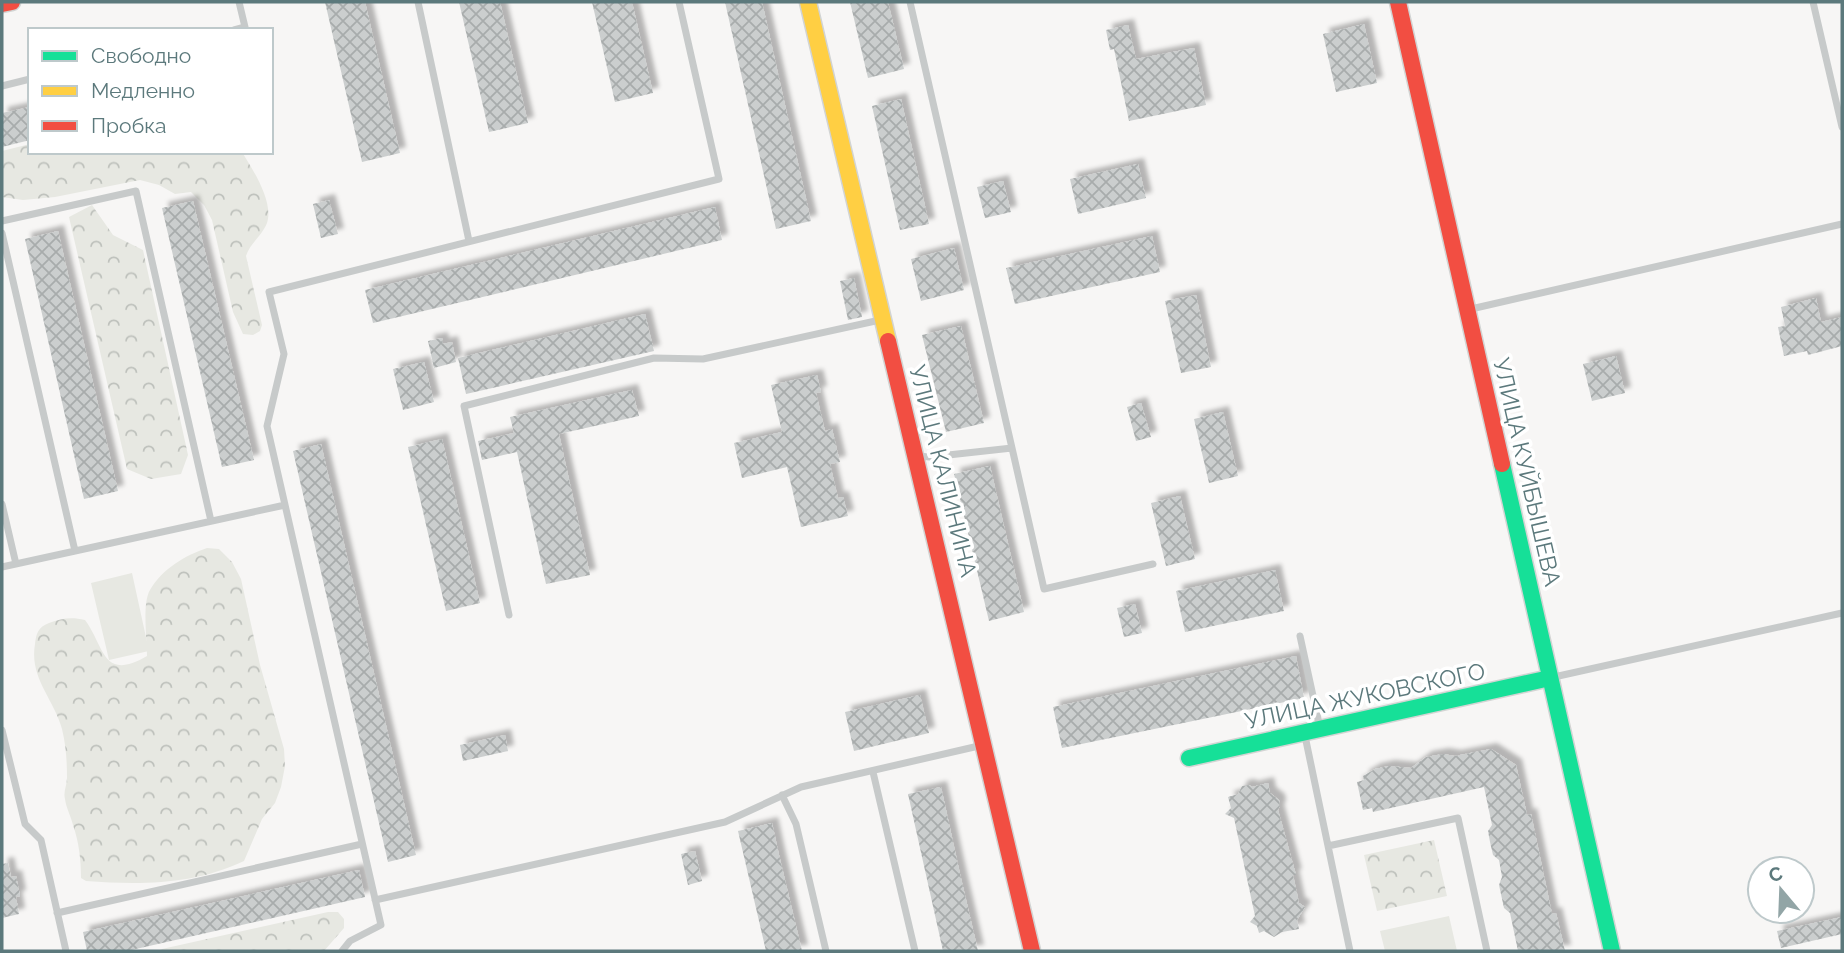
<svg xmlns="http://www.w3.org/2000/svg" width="1844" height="953" font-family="Raleway,sans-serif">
  <defs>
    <pattern id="forest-crowns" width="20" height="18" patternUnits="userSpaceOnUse" patternTransform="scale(1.75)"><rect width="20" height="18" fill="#e7e8e2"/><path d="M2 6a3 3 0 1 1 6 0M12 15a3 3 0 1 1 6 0" fill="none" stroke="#bec1bc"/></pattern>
    <pattern id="building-cross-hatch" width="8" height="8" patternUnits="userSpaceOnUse" patternTransform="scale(1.75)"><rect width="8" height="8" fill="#cbcece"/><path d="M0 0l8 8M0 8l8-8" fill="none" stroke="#a8acac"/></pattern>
    <filter id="shadow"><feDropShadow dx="6" dy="-6" stdDeviation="2" flood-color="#0004"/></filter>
  </defs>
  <rect width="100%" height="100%" fill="#f7f6f5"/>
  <path fill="#e7e8e2" d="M 132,573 L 149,651 L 109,660 L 91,583 Z
    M 1449,916 L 1457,951 L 1385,951 L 1380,931 Z"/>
  <path fill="url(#forest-crowns)" d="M 30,144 L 30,152 L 242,152 C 253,170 274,202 267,223 C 262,236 250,243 246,256 L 262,325 L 260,331 L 253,335 L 243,334 L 233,312 L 212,220 L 204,205 L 191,192 L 175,194 L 159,185 L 140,180 L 55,197 L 23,200 L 2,197 L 2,151 Z
    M 92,205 L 113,235 L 143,250 L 188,455 L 181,474 L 151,479 L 127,469 L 69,217 Z
    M 207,548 L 219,549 L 232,562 L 241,579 L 260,665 L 284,749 L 285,766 L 281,787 L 275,803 L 262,819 L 244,861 C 194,885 140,885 86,881 L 81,878 C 81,860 79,842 73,825 C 71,816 66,808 65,799 C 63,792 67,785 67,778 C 67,762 66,745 62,729 C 54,699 29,678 35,644 C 36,634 38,627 49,623 C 62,618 72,617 85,620 C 105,647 102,682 147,656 C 147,639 142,603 150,590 C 162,569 186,555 207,548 Z
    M 1434,840 L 1447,896 L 1377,911 L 1364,855 Z
    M 328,912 L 338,912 L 344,919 L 344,928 L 324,951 L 160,951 L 162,949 Z"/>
  <path fill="url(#building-cross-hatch)" filter="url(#shadow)" d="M 325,2 L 365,2 L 400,153 L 362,162 Z
    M 459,2 L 500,2 L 528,123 L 489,132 Z
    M 592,2 L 632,2 L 653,93 L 615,102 Z
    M 725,2 L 762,2 L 811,221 L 776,229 Z
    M 850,2 L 888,2 L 904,69 L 868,78 Z
    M 1364,24 L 1377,83 L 1336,92 L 1323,34 Z
    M 1128,25 L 1136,59 L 1194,48 L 1206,105 L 1129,121 L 1114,49 L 1110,50 L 1106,30 Z
    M 901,99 L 929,224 L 900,230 L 872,106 Z
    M 30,107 L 30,140 L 2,147 L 2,113 Z
    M 1138,164 L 1146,198 L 1078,214 L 1070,179 Z
    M 1003,181 L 1011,212 L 985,218 L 977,187 Z
    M 329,200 L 338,234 L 321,238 L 313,204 Z
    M 193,201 L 254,460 L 222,467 L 162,208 Z
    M 715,207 L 722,240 L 373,323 L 365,290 Z
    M 58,231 L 118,491 L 84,499 L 25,239 Z
    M 1152,236 L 1160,272 L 1015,304 L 1006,268 Z
    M 954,248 L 964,290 L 921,301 L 911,259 Z
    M 854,278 L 862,317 L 848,320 L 840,281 Z
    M 1196,295 L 1211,367 L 1181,373 L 1165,301 Z
    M 1816,298 L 1821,322 L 1842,317 L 1842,346 L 1808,355 L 1807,351 L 1784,356 L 1778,327 L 1785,326 L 1781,307 Z
    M 645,314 L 654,351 L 466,394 L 458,358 Z
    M 961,326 L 984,423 L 946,432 L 922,335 Z
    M 442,338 L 443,344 L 452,342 L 456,362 L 434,368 L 428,341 Z
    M 1616,356 L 1625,393 L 1592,401 L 1583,364 Z
    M 424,362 L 434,402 L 403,410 L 393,369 Z
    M 817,375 L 821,392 L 816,393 L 825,431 L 832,429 L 840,462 L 830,464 L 838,498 L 843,497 L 848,516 L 801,527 L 787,467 L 742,478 L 734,443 L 782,432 L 771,385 Z
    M 632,390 L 639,416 L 559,434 L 590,575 L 546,584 L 517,452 L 482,460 L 478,441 L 514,433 L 510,417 Z
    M 1141,403 L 1151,437 L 1136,441 L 1127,407 Z
    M 1223,412 L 1238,476 L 1209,483 L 1194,419 Z
    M 442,439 L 480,603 L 446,611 L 408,447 Z
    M 321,444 L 416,855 L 388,862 L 293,451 Z
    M 990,466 L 1024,612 L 989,621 L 954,474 Z
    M 1180,496 L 1195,559 L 1166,566 L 1151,503 Z
    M 1275,570 L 1284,611 L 1185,632 L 1176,591 Z
    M 1135,604 L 1142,633 L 1124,637 L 1117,608 Z
    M 1296,656 L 1304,698 L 1062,748 L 1053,707 Z
    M 920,695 L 929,733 L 854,751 L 845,712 Z
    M 505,735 L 508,751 L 463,761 L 460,745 Z
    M 1491,749 L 1516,765 L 1527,815 L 1531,814 L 1552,914 L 1556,913 L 1565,951 L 1518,951 L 1510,913 L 1504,908 L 1499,885 L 1502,877 L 1499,860 L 1493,855 L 1490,842 L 1488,831 L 1492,825 L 1484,787 L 1373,812 L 1372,808 L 1363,810 L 1357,782 L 1364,780 L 1363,776 L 1375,769 L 1389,766 L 1411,768 L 1426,757 L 1443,754 L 1455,756 Z
    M 1268,783 L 1270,793 L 1279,800 L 1280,806 L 1278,810 L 1296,875 L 1293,875 L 1299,903 L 1305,907 L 1297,920 L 1299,929 L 1282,932 L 1274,937 L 1264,931 L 1259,933 L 1257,926 L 1250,922 L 1255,916 L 1234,818 L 1225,814 L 1231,808 L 1228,797 L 1238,794 L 1242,786 L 1249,785 L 1252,787 Z
    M 941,787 L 960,874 L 978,951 L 943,951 L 920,848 L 908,794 Z
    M 772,823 L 779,855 L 802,951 L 766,951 L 738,831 Z
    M 695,851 L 702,881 L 688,885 L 681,854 Z
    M 8,863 L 11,877 L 16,876 L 20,896 L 16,897 L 19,914 L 2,918 L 2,864 Z
    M 359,870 L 365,897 L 127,951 L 87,951 L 83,932 Z
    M 1842,917 L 1842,934 L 1781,948 L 1777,931 Z"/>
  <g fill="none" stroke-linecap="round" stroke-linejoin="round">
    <g stroke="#d2d4d3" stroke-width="19">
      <path id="fast" d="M 1502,464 L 1612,951
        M 1189,758 L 1550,678"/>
    </g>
    <g stroke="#d2d4d3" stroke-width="19">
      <path id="slow" d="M 808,2 L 888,341"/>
    </g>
    <g stroke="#d2d4d3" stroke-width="19">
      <path id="jam" d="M 1398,2 L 1502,464
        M 2,4 L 12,2
        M 888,341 L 1032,951"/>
    </g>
    <path stroke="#c7caca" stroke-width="7" d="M 418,2 L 469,241
      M 910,2 L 1012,448 L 930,457 L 917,456
      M 1813,2 L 1842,127
      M 234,30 L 245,27 L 239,2
      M 2,86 L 30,79
      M 2,221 L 136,191 L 211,521
      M 2,233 L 75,551
      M 1471,309 L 1842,224
      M 1012,448 L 1044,589 L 1153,564
      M 2,504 L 16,564
      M 2,567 L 285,505
      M 509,615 L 464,406 L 654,358 L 703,359 L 880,320
      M 1300,636 L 1320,728
      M 1554,677 L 1842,613
      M 2,730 L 25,824 L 41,840 L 66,951
      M 1305,736 L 1350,951
      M 873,772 L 915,951
      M 782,795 L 796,824 L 826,951
      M 1328,846 L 1458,818 L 1487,951
      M 375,900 L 725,822 L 801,787 L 983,745
      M 57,913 L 362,844
      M 342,951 L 350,941 L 381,925 L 267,426 L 284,354 L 269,292 L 719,179 L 679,2"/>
    <use href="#fast" stroke="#16e098" stroke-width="16"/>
    <use href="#slow" stroke="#ffcf43" stroke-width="16"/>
    <use href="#jam" stroke="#f24e42" stroke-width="16"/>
  </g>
  <g text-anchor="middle" stroke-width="7" stroke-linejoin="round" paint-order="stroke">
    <g font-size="23" fill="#5c797c" stroke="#fff">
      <text transform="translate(943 471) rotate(76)" y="8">УЛИЦА КАЛИНИНА</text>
      <text transform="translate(1527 472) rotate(77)" y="8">УЛИЦА КУЙБЫШЕВА</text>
      <text transform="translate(1365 696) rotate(-12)" y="8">УЛИЦА ЖУКОВСКОГО</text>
    </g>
  </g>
  <rect width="1844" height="953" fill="none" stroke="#5c797c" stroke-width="7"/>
  <rect x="28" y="28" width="245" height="126" fill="#ffffff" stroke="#bec9cb" stroke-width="2"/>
  <rect x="42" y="51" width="35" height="10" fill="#16e098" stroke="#bec9cb" stroke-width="2"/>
  <text x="91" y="63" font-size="21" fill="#5c797c">Свободно</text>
  <rect x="42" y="86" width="35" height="10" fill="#ffcf43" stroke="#bec9cb" stroke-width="2"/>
  <text x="91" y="98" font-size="21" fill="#5c797c">Медленно</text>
  <rect x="42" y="121" width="35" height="10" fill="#f24e42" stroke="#bec9cb" stroke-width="2"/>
  <text x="91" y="133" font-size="21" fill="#5c797c">Пробка</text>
  <g transform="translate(1781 890) rotate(341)"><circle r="33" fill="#ffffff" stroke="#bec9cb" stroke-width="2"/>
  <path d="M0-5L12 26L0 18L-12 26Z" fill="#92a5a6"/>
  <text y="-10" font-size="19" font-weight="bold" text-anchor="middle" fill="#5c797c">С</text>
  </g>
</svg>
